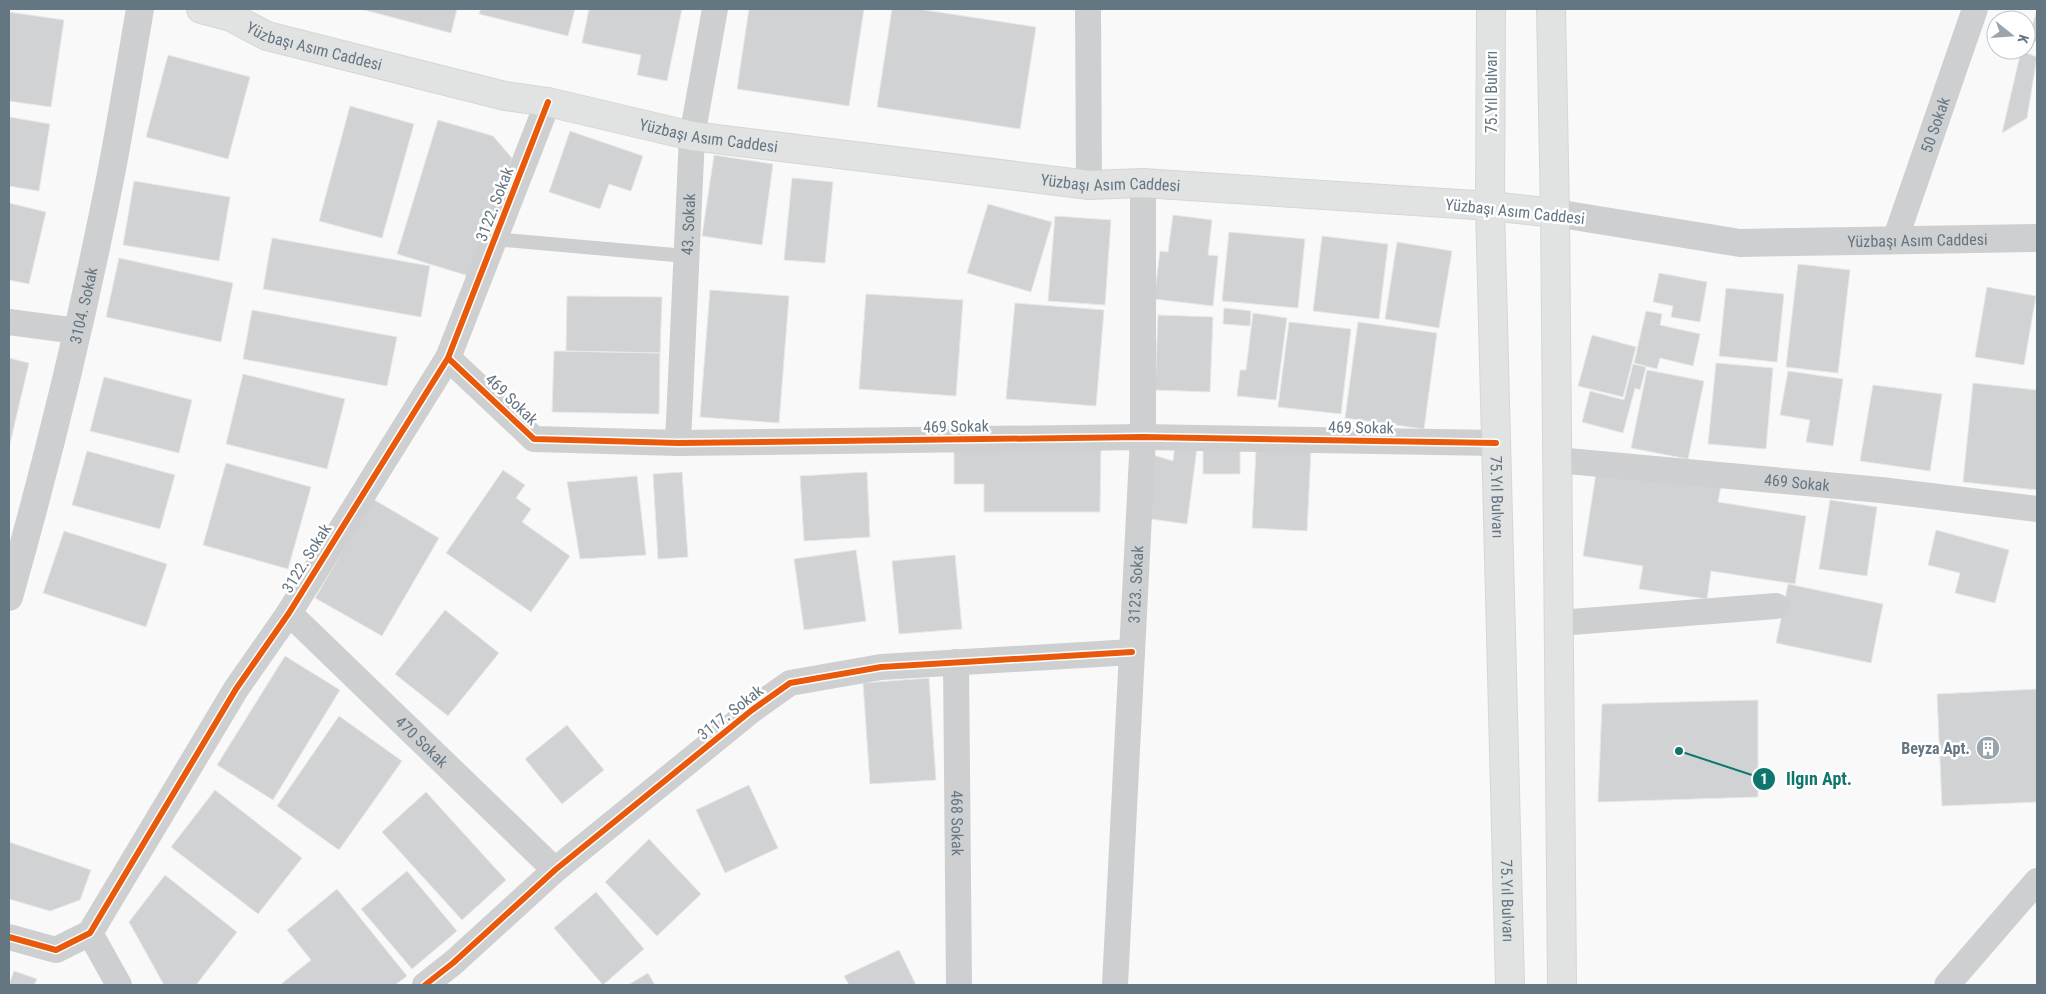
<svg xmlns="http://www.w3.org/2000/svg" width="2046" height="994" font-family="'Roboto Condensed',sans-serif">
  <rect width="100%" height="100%" fill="#f9f9f9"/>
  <path fill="#d0d2d3" stroke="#e8e8e8" d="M 361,9 L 457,9 L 451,33 Z
    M 481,9 L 575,9 L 568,36 L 479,14 Z
    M 589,9 L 682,9 L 667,81 L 637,75 L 641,55 L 582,43 Z
    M 749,9 L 864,9 L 849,106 L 737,89 Z
    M 892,9 L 918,9 L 1036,27 L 1020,129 L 877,107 Z
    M 2037,9 L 2037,42 L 2028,41 Z
    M 9,12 L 64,20 L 51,107 L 9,101 Z
    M 2021,51 L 2037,57 L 2027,118 L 2002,133 Z
    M 168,55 L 250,77 L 228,159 L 146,137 Z
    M 350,106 L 414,124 L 382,238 L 319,221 Z
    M 9,117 L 50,124 L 39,191 L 9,186 Z
    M 438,120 L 493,136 L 512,158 L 475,278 L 397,254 Z
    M 570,131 L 643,156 L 631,191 L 609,184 L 600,209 L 549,192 Z
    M 714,155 L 773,164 L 762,245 L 702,236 Z
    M 792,178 L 833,182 L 825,263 L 784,260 Z
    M 134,181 L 230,197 L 219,261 L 123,245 Z
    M 9,203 L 46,212 L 29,284 L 9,280 Z
    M 988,204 L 1052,222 L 1031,292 L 967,273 Z
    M 1173,215 L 1212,220 L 1208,255 L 1218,256 L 1213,306 L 1154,299 L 1160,251 L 1168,252 Z
    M 1055,216 L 1111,220 L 1105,305 L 1048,301 Z
    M 1229,232 L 1305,239 L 1298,308 L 1222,301 Z
    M 1322,236 L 1388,244 L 1379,319 L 1313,311 Z
    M 272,238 L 430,266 L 421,317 L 263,289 Z
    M 1397,242 L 1452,251 L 1439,328 L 1385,319 Z
    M 119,258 L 233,283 L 221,342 L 106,317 Z
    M 1798,264 L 1850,270 L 1838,373 L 1786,367 Z
    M 1659,273 L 1707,282 L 1700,322 L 1671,317 L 1673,306 L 1653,302 Z
    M 1987,287 L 2036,296 L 2024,365 L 1975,357 Z
    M 1726,288 L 1784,294 L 1777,362 L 1719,356 Z
    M 710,290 L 789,296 L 779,423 L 700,417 Z
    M 866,294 L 963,300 L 956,396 L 859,389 Z
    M 567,296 L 662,297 L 660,353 L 566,351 Z
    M 1015,303 L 1104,310 L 1096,406 L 1006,399 Z
    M 1224,308 L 1251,311 L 1250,326 L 1223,324 Z
    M 252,310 L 397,337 L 387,386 L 243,359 Z
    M 1646,311 L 1662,314 L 1660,325 L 1700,334 L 1693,366 L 1660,358 L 1657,369 L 1634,363 Z
    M 1253,313 L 1287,318 L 1276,400 L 1237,396 L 1240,370 L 1246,370 Z
    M 1158,315 L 1213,317 L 1210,392 L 1155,390 Z
    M 1289,322 L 1351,329 L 1341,414 L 1278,407 Z
    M 1358,322 L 1437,333 L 1424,429 L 1345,418 Z
    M 1592,335 L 1636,347 L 1623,397 L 1578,386 Z
    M 554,351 L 660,353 L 659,414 L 552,412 Z
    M 9,358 L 29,363 L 9,448 Z
    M 1716,363 L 1773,368 L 1766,449 L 1708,444 Z
    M 1633,364 L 1646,367 L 1640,390 L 1635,388 L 1623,433 L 1582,422 L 1590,391 L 1624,400 Z
    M 1647,370 L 1704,381 L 1688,459 L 1631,448 Z
    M 1788,371 L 1843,379 L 1833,446 L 1806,442 L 1810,420 L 1780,415 Z
    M 243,374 L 345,399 L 327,469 L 226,444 Z
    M 104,377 L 192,400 L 179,453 L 90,431 Z
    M 1973,383 L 2037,390 L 2037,490 L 1963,482 Z
    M 1873,385 L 1942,394 L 1930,471 L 1860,461 Z
    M 954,445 L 1101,445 L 1100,512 L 984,512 L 984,484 L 954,484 Z
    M 1175,445 L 1197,448 L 1187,524 L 1144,518 L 1153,455 L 1173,461 Z
    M 1203,445 L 1240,446 L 1240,474 L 1203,474 Z
    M 1256,450 L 1311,450 L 1307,531 L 1252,528 Z
    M 87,451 L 175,475 L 160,529 L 72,505 Z
    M 226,463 L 311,487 L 288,569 L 203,545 Z
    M 1597,467 L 1721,486 L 1718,502 L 1806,516 L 1795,584 L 1711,571 L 1707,599 L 1639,589 L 1643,566 L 1583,556 Z
    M 503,470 L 525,485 L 516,498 L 531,509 L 522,522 L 570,556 L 531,612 L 446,553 Z
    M 682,472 L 688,557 L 658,559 L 653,474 Z
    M 867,472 L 870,537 L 804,541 L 800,476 Z
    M 637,476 L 646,555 L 580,559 L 567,482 Z
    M 373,499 L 439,538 L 382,636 L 315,598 Z
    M 1830,500 L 1877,507 L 1867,576 L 1819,569 Z
    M 1936,530 L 2009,550 L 1995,603 L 1955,593 L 1960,573 L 1928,565 Z
    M 64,531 L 167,564 L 146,627 L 43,593 Z
    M 856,550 L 866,621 L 804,630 L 794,559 Z
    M 955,555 L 962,629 L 899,634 L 892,561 Z
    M 1788,584 L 1883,604 L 1871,663 L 1776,643 Z
    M 445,610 L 499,653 L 448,716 L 395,674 Z
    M 285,656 L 340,690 L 273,800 L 217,765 Z
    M 929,678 L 936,780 L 870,784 L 863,683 Z
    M 2037,689 L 2037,802 L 1942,806 L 1937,694 Z
    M 1758,700 L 1758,797 L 1598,802 L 1602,704 Z
    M 339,716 L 402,761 L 339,850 L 277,806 Z
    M 567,725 L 604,770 L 562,804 L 525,759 Z
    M 749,785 L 778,848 L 725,873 L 696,810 Z
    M 215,790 L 302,858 L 258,914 L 171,847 Z
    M 426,792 L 506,880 L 462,920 L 382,832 Z
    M 649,839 L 701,894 L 657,936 L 605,882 Z
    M 9,842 L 91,870 L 80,900 L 50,911 L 9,899 Z
    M 407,871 L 457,931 L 412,969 L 361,909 Z
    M 165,875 L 237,932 L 196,985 L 164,985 L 129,922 Z
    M 337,889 L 407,976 L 395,985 L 280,985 L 311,960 L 287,930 Z
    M 596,892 L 644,949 L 603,985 L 554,928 Z
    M 899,950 L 916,985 L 849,985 L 844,976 Z
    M 14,971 L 37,979 L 34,985 L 9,985 Z
    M 648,973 L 655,985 L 628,985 Z"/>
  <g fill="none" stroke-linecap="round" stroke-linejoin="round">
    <g stroke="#d5d6d7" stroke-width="30">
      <g id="secondary">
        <path id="s9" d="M 201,9 L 231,17 L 267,36 L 505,96 L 548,102 L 692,136 L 1089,185 L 1143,183 L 1490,206 L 1555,213"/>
        <path id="s10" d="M 1491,9 L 1490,206 L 1510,985"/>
        <path d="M 1551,9 L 1555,213 L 1562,985"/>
      </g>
    </g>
    <path stroke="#cecfd0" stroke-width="14" d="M 494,239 L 686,256"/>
    <g stroke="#cecfd0" stroke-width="26">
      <path d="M 1088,9 L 1089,185"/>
      <path id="s1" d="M 1895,240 L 1975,9"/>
      <path d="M 9,322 L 77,331"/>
      <path d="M 448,358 L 534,439 L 678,443 L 1143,437 L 1496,443"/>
      <path id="s2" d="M 678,443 L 692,136 L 715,9"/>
      <path id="s3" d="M 1557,460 L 1881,490 L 2037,509"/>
      <path id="s4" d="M 289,613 L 555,870"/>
      <path d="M 1559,623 L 1776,606"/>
      <path id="s5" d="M 956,662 L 959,985"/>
      <path d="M 90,933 L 119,985"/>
      <path d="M 9,937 L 56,950 L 90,933 L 236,689 L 289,613 L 448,358 L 548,102"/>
      <path d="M 425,985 L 453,963 L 555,870 L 752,710 L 790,683 L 881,667 L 1132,652"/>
      <path id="s6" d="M 1115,985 L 1143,437 L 1143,183"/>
      <path d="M 1947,985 L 2037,881"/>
    </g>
    <g stroke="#cecfd0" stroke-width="28">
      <path id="s7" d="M 1555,213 L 1740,243 L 2037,238"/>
      <path id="s8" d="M 9,597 C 49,456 84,313 112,169 C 122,116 131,62 140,9"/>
    </g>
    <use href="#secondary" stroke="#e1e2e2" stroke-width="28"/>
    <g stroke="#fff" stroke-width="9">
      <path id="cycleway" d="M 448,358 L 534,439 L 678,443 L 1143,437 L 1496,443
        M 9,937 L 56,950 L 90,933 L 236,689 L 289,613 L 448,358 L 548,102
        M 425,985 L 453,963 L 555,870 L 752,710 L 790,683 L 881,667 L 1132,652"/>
    </g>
    <use href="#cycleway" stroke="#e8590c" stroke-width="6"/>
  </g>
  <defs>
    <g id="building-disc" transform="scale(1.25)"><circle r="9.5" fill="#99a4ac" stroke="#fff"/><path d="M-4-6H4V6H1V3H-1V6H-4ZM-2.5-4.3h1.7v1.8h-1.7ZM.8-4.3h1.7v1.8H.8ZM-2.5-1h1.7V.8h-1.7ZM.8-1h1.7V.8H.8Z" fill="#fff"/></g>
  </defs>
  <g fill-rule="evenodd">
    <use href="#building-disc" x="1988" y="748"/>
  </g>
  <g text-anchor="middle" stroke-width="5" stroke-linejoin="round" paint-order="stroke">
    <g font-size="16" fill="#657683" stroke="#fff">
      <text dy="6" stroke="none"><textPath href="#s9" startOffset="120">Yüzbaşı Asım Caddesi</textPath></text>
      <text transform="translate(1491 92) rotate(-90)" y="6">75.Yıl Bulvarı</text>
      <text dy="6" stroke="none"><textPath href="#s1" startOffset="122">50 Sokak</textPath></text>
      <text dy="6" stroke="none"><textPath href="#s9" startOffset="525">Yüzbaşı Asım Caddesi</textPath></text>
      <text dy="6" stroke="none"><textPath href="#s9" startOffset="930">Yüzbaşı Asım Caddesi</textPath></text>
      <text transform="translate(494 204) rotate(-69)" y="6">3122. Sokak</text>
      <text transform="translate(1515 211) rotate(6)" y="6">Yüzbaşı Asım Caddesi</text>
      <text dy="6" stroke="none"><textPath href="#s2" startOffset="219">43. Sokak</textPath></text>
      <text dy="6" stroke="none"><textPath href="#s7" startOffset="365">Yüzbaşı Asım Caddesi</textPath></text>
      <text dy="6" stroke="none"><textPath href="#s8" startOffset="301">3104. Sokak</textPath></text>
      <text transform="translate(512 399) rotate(44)" y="6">469 Sokak</text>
      <text transform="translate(956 426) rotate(-1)" y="6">469 Sokak</text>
      <text transform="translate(1361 427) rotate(1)" y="6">469 Sokak</text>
      <text dy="6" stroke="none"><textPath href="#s3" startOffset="241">469 Sokak</textPath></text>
      <text dy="6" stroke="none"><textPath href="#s10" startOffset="488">75.Yıl Bulvarı</textPath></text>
      <text transform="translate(306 558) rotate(-58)" y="6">3122. Sokak</text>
      <text dy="6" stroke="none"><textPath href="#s6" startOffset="401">3123. Sokak</textPath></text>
      <text transform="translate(730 712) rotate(-38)" y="6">3117. Sokak</text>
      <text dy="6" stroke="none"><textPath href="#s4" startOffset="185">470 Sokak</textPath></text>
      <text dy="6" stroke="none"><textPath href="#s5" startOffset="161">468 Sokak</textPath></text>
      <text dy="6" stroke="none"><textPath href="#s10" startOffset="892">75.Yıl Bulvarı</textPath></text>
    </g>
    <g font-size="16" font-weight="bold" fill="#657683" stroke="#fff" text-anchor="end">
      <text x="1970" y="754">Beyza Apt.</text>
    </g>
  </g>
  <path fill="none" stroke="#0f766e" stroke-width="2" d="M1679 751L1764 779"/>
  <g fill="#0f766e" stroke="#fff" stroke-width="2">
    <circle cx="1679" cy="751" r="5"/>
    <circle cx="1764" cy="779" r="12"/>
  </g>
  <g font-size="15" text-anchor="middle" font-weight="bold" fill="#fff">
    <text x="1764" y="784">1</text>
  </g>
  <g font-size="18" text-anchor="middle" font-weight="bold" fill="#0f766e" stroke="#fff" stroke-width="5" stroke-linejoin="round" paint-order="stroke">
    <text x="1819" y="785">Ilgın Apt.</text>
  </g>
  <rect width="2046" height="994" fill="none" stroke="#657683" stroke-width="20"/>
  <g transform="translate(2011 35) rotate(107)"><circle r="24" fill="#ffffff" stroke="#c1c8cd"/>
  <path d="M0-4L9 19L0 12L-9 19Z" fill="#99a4ac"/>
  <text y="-8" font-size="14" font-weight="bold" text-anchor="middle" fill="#657683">K</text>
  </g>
</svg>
